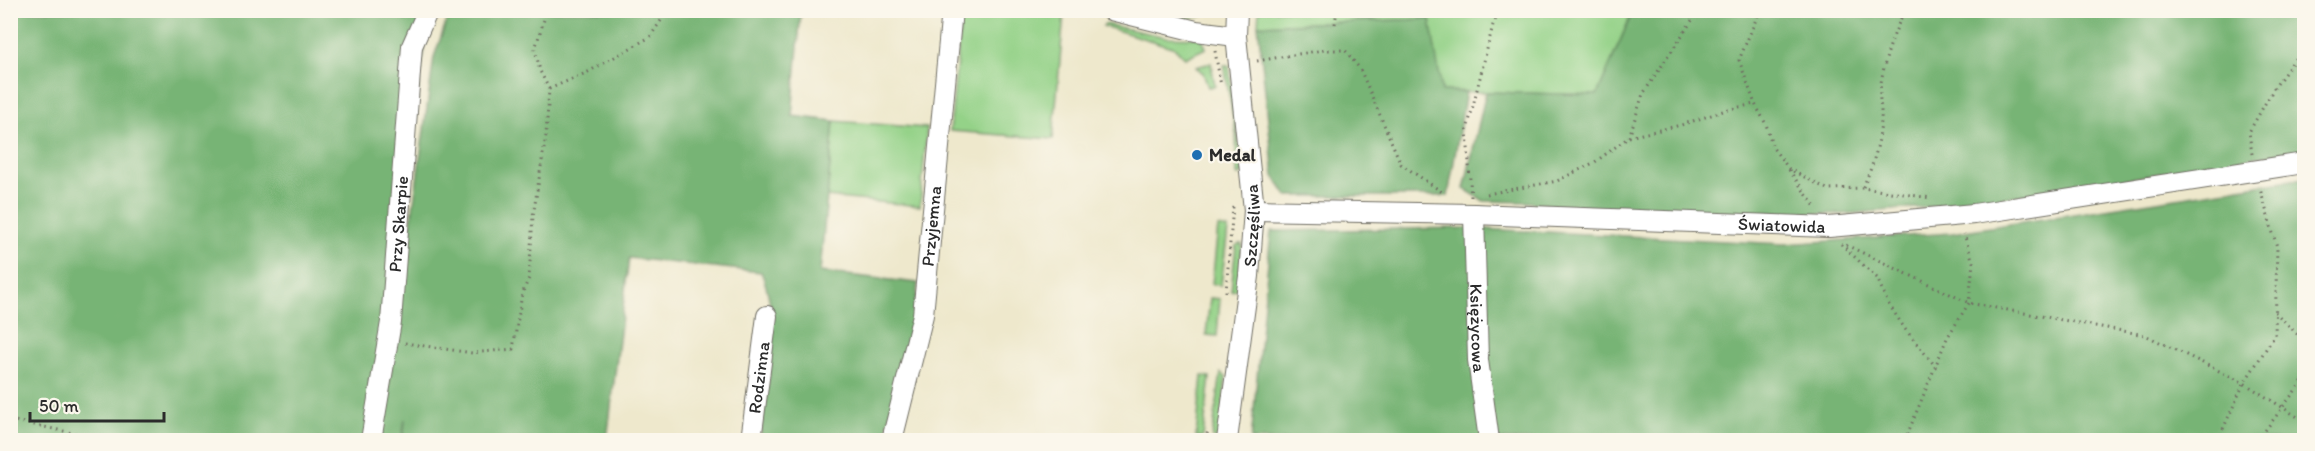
<svg xmlns="http://www.w3.org/2000/svg" width="2315" height="451" font-family="Itim,sans-serif">
  <rect width="100%" height="100%" fill="#fbf7ec"/>
  <filter id="ink" filterUnits="userSpaceOnUse"><feTurbulence type="fractalNoise" baseFrequency=".0167" numOctaves="2"/><feDisplacementMap in="SourceGraphic" scale="12" xChannelSelector="R" yChannelSelector="G"/><feConvolveMatrix kernelMatrix="1 2 1 2 8 2 1 2 1" color-interpolation-filters="sRGB"/></filter>
  <filter id="wash" filterUnits="userSpaceOnUse"><feTurbulence type="fractalNoise" baseFrequency=".008" numOctaves="4" result="noise"/><feDisplacementMap in="SourceGraphic" scale="24" xChannelSelector="R" yChannelSelector="G"/><feGaussianBlur stdDeviation="1.35" result="paint"/><feColorMatrix in="noise" values="0 0 0 0 0 0 0 0 0 0 0 0 0 0 0 0 0 1.4 0 .05"/><feComposite in="paint" operator="in"/></filter>
  <g filter="url(#wash)">
    <rect width="100%" height="100%" fill="#eee8cc"/>
    <path fill="#94d288" stroke="#607e5a" stroke-width="1.5" d="M 1045,10 L 1064,14 L 1053,139 L 950,131 L 962,11 Z
      M 1259,10 L 1633,11 L 1597,95 L 1442,91 L 1429,19 L 1258,25 Z
      M 1165,11 L 1210,11 C 1197,22 1180,17 1165,11 Z
      M 1105,24 L 1166,37 L 1202,38 L 1206,48 L 1185,58 L 1175,48 L 1103,26 Z
      M 1211,63 L 1215,86 L 1208,87 L 1203,73 L 1196,67 Z
      M 1224,65 L 1229,65 L 1243,172 L 1240,175 L 1237,175 L 1236,134 Z
      M 834,121 L 927,128 L 920,206 L 827,197 Z
      M 1218,227 L 1228,229 L 1221,285 L 1212,284 Z
      M 1239,244 L 1242,244 L 1238,287 L 1235,290 L 1231,291 L 1236,246 Z
      M 1210,298 L 1220,299 L 1217,336 L 1206,335 Z
      M 1221,373 L 1226,377 L 1219,436 L 1216,438 L 1212,438 Z
      M 1202,376 L 1210,377 L 1203,437 L 1196,437 Z"/>
    <path fill="#77b474" stroke="#517050" stroke-width="1.5" d="M 10,11 L 429,11 L 373,440 L 11,440 Z
      M 450,11 L 801,11 L 792,116 L 834,121 L 820,272 L 918,283 L 914,316 L 884,440 L 760,440 C 766,387 783,323 761,272 L 629,258 L 607,440 L 403,440 L 405,419 L 402,440 L 381,440 L 434,57 Z
      M 1633,11 L 2304,11 L 2304,149 L 2080,187 L 1953,205 L 1844,214 L 1683,212 L 1576,208 L 1527,202 L 1484,201 L 1464,189 L 1486,92 L 1597,95 Z
      M 1430,19 L 1442,91 L 1466,92 L 1448,196 L 1287,196 L 1274,176 L 1258,25 Z
      M 2304,178 L 2304,440 L 1251,440 L 1271,231 L 1465,228 L 1784,244 L 1952,233 Z"/>
  </g>
  <g filter="url(#ink)">
    <g fill="none" stroke-linecap="round" stroke-linejoin="round">
      <g stroke="#6f6d63" stroke-width="22">
        <g id="minor">
          <path d="M 1111,10 L 1196,31 L 1236,36"/>
          <path id="s1" d="M 1254,210 L 1474,214 L 1829,227 L 1974,214 L 2304,163"/>
          <path id="s2" d="M 1474,214 L 1478,360 L 1489,440"/>
          <path id="s3" d="M 371,440 L 391,322 L 412,46 L 428,10"/>
          <path id="s4" d="M 751,440 L 767,316"/>
          <path id="s5" d="M 892,440 L 923,315 L 952,10"/>
          <path id="s6" d="M 1227,440 L 1249,276 L 1254,210 L 1236,36 L 1237,10"/>
        </g>
      </g>
      <path stroke="#6f6d63" stroke-width="3" stroke-dasharray="1.5 4.5" stroke-linecap="butt" d="M 400,10 L 403,19
        M 1760,10 L 1739,60 L 1755,104 L 1766,124 L 1773,148 L 1789,169 L 1827,189 L 1863,188 L 1931,198
        M 1335,24 L 1337,10
        M 1215,51 L 1221,86
        M 1257,61 L 1323,50 L 1345,50 L 1360,69 L 1401,164 L 1445,194
        M 549,89 L 588,72 L 650,37 L 668,10
        M 1629,137 L 1681,125 L 1729,109 L 1755,104
        M 2252,154 L 2249,132 L 2274,88 L 2304,46
        M 1789,170 L 1816,208
        M 1863,187 C 1873,166 1880,143 1881,120 C 1882,110 1879,101 1880,91 C 1883,63 1892,36 1905,10
        M 1487,194 L 1557,181 L 1595,162 L 1629,137 L 1643,94 L 1699,10
        M 1471,197 L 1467,130 L 1493,25 L 1500,10
        M 1841,244 L 1877,278 L 1888,303 L 1905,329 L 1936,367
        M 1846,245 L 1969,303 L 2145,335 L 2244,383 L 2304,421
        M 1226,292 L 1233,206
        M 2275,312 L 2299,336 L 2304,336
        M 405,343 L 472,353 L 513,349 L 522,294 L 529,278 L 533,216 L 546,136 L 549,89 L 540,71 L 535,49 L 547,10
        M 10,420 L 107,440
        M 1206,440 L 1208,429
        M 1905,440 L 1947,338 L 1969,303 L 1973,262 L 1964,234
        M 2218,440 L 2244,383 L 2275,335 L 2277,247 L 2260,189
        M 2258,440 L 2304,379"/>
      <use href="#minor" stroke="#fff" stroke-width="20"/>
    </g>
  </g>
  <circle fill="#1f6fb2" stroke="#fbf7ec" stroke-width="2" cx="1197" cy="155" r="6"/>
  <g text-anchor="middle" stroke-width="4.5" stroke-linejoin="round" paint-order="stroke">
    <g font-size="18" font-weight="bold" fill="#2b2b2b" stroke="#fbf7ec" text-anchor="start">
      <text x="1209" y="161">Medal</text>
    </g>
    <g font-size="18" fill="#2b2b2b" stroke="#fbf7ec">
      <text dy="6" stroke="none"><textPath href="#s3" startOffset="218">Przy Skarpie</textPath></text>
      <text dy="6" stroke="none"><textPath href="#s1" startOffset="528">Światowida</textPath></text>
      <text dy="6" stroke="none"><textPath href="#s6" startOffset="216">Szczęśliwa</textPath></text>
      <text dy="6" stroke="none"><textPath href="#s5" startOffset="218">Przyjemna</textPath></text>
      <text dy="6" stroke="none"><textPath href="#s2" startOffset="114">Księżycowa</textPath></text>
      <text dy="6" stroke="none"><textPath href="#s4" startOffset="63">Rodzinna</textPath></text>
    </g>
  </g>
  <rect width="2315" height="451" fill="none" stroke="#fbf7ec" stroke-width="36"/>
  <path d="M30 412v9h134v-9" fill="none" stroke="#2b2b2b" stroke-width="3"/>
  <text x="39" y="412" font-size="18" fill="#2b2b2b" stroke="#fbf7ec" stroke-width="4.5" paint-order="stroke">50 m</text>
</svg>
